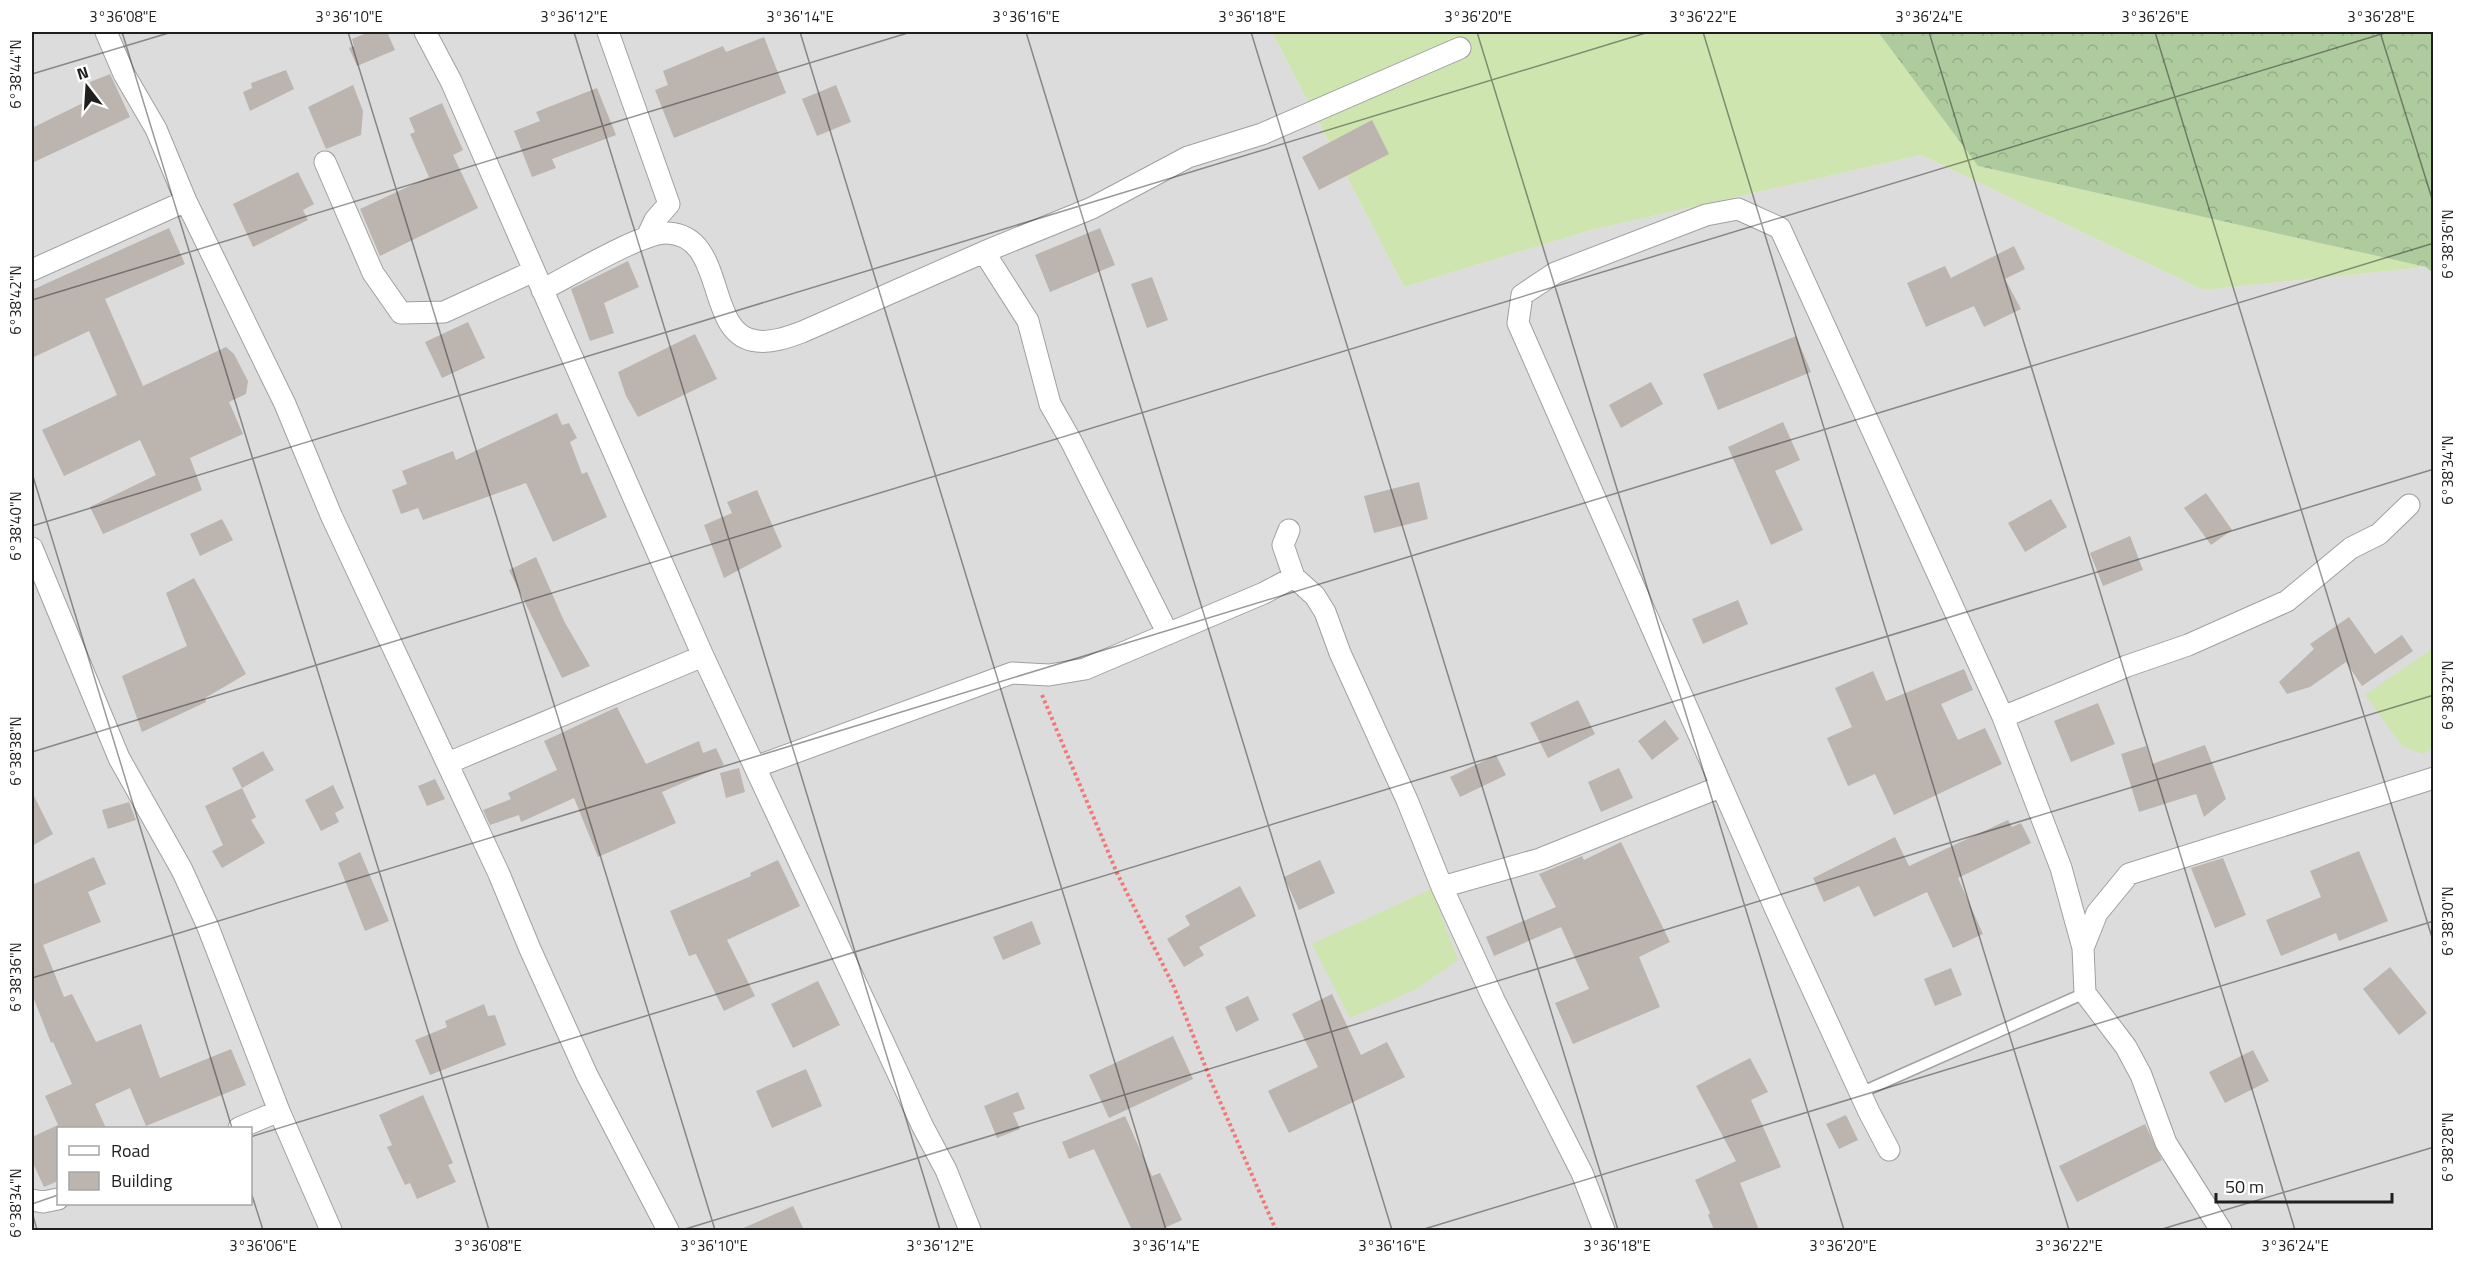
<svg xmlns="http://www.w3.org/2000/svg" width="2465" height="1262" font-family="'Titillium Web',sans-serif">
  <defs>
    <pattern id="forest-crowns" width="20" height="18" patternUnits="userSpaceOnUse" patternTransform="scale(1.5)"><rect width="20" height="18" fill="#aecb9e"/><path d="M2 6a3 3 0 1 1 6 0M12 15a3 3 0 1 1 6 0" fill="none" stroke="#95ae88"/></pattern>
  </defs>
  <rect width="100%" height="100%" fill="#efebe6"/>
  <path fill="#dddcdc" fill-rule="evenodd" d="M 32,32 L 1272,32 L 1404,287 L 1591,230 L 1921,155 L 2203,290 L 2426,267 L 2434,273 L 2433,1230 L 32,1230 ZM 58,1128 L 250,1128 L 250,1204 L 58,1204 Z"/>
  <path fill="#cee5b0" d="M 1272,32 L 1878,32 L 1978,166 L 2426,267 L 2203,290 L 1921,155 L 1591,230 L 1404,287 Z
    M 2433,648 L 2433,748 L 2423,754 L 2403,747 L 2365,695 Z
    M 1431,889 L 1458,960 L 1415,990 L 1350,1018 L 1312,944 Z"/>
  <path fill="url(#forest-crowns)" d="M 1878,32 L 2433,32 L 2433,273 L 2426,267 L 1978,166 Z"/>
  <path fill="#bcb4af" d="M 369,32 L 387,32 L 395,50 L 357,66 L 349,48 L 354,46 L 352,39 Z
    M 764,37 L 786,93 L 674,138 L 655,90 L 668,85 L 663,71 L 723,46 L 726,52 Z
    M 286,70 L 294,89 L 250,111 L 243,92 L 252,88 L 251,83 Z
    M 110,74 L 130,117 L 32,163 L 32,128 L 93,98 L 90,82 Z
    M 353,85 L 363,111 L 361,135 L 326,149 L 308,107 Z
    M 836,85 L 851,122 L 817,136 L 802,99 Z
    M 597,88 L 616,135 L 552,159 L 556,168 L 532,177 L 514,131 L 540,121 L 536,112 Z
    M 442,103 L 463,150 L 453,155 L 478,208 L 380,256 L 360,209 L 429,177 L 410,134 L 415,132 L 409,118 Z
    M 1372,120 L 1389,154 L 1319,190 L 1302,157 Z
    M 298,172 L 314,204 L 303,210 L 308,220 L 253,247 L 233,204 Z
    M 169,228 L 185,264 L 105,299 L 143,386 L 226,347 L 234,354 L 248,381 L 246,394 L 229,402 L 243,434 L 190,458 L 202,490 L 103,534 L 90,507 L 156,475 L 140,440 L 64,476 L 42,430 L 117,395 L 89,331 L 32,358 L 32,290 Z
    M 1100,228 L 1115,265 L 1050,292 L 1035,255 Z
    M 2014,246 L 2025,269 L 2005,279 L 2021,309 L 1984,327 L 1974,306 L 1926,327 L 1907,283 L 1945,266 L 1951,278 Z
    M 628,261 L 639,287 L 604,303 L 614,333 L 590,341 L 571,289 Z
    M 1152,277 L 1168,320 L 1147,328 L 1131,284 Z
    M 468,322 L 485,358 L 442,378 L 425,342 Z
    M 695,334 L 717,379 L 638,417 L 626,396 L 618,372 Z
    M 1796,336 L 1811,372 L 1718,410 L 1703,374 Z
    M 1651,382 L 1663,404 L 1621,428 L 1609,405 Z
    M 557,413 L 562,425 L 569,423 L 577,438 L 570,442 L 582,474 L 587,472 L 607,517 L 553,542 L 526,483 L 423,520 L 418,508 L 401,514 L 392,490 L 407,484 L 402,471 L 453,451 L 456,460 Z
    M 1783,422 L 1800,460 L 1775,471 L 1803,530 L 1771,545 L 1728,447 Z
    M 1419,482 L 1428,519 L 1374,533 L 1364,496 Z
    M 757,490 L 782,547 L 724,578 L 704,525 L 732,513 L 727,502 Z
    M 2206,493 L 2232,530 L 2211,545 L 2184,508 Z
    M 2051,499 L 2067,527 L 2025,552 L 2008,523 Z
    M 222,519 L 233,540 L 200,556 L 190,534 Z
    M 2130,536 L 2143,570 L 2103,586 L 2090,553 Z
    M 536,557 L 564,621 L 590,666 L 562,678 L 509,570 Z
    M 194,578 L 246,674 L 205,698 L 206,702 L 142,732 L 122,676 L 187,646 L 166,593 Z
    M 1738,600 L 1748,624 L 1703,644 L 1692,619 Z
    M 2349,617 L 2375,654 L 2402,635 L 2413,651 L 2362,686 L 2346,662 L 2310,687 L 2287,694 L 2279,682 L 2314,649 L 2310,644 Z
    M 1964,669 L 1973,690 L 1941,704 L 1958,740 L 1985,728 L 2002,764 L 1894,815 L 1875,774 L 1848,786 L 1827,738 L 1852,727 L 1835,688 L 1873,671 L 1886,701 Z
    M 1578,700 L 1595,734 L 1548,758 L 1530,723 Z
    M 2098,703 L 2115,744 L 2071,762 L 2054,721 Z
    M 617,707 L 646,764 L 699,741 L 703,753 L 716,748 L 724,765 L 662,792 L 676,823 L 598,857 L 574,798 L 521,822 L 519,815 L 490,825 L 483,810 L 511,799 L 508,793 L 557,770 L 544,741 Z
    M 1665,720 L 1679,739 L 1652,760 L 1638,741 Z
    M 2205,745 L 2226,799 L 2204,817 L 2196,794 L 2139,812 L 2121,754 L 2146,746 L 2152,764 Z
    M 263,751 L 274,770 L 242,788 L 232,768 Z
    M 1496,755 L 1506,775 L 1460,797 L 1450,777 Z
    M 739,768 L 745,792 L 726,798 L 720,773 Z
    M 1619,768 L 1633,798 L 1601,812 L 1588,782 Z
    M 435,779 L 445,799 L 427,806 L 418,786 Z
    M 333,785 L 344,808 L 335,813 L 339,822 L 321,831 L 305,800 Z
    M 242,788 L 256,817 L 251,820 L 265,843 L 222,868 L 212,851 L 223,845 L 205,806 Z
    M 32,792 L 53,834 L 32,846 Z
    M 129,802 L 136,820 L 108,829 L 102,810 Z
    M 2008,820 L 2012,827 L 2021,823 L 2031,843 L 1958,878 L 1983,934 L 1953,948 L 1927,892 L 1874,917 L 1859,886 L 1824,902 L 1813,878 L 1895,837 L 1909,866 Z
    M 1621,842 L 1670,942 L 1639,957 L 1660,1007 L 1573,1044 L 1555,1003 L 1589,989 L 1561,927 L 1494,956 L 1486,937 L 1556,907 L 1539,874 L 1582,856 L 1584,860 Z
    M 2359,851 L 2388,921 L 2339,941 L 2336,933 L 2281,956 L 2266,920 L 2321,897 L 2310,871 Z
    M 360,852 L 389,921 L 365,931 L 338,863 Z
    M 94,857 L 106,884 L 88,892 L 101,922 L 43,945 L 64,997 L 72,994 L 96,1042 L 141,1024 L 160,1078 L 231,1049 L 246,1085 L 146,1126 L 130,1088 L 95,1104 L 106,1128 L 60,1128 L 58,1126 L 58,1181 L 44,1187 L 32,1161 L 32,1137 L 58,1125 L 45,1096 L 72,1084 L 53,1042 L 51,1043 L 32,994 L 32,885 Z
    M 2223,858 L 2246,915 L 2215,928 L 2191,868 Z
    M 778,860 L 800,906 L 727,940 L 755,996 L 724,1011 L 696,954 L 689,956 L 670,911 L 751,876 L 750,873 Z
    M 1320,860 L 1335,893 L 1299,910 L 1284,877 Z
    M 1240,886 L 1256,916 L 1199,947 L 1204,955 L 1184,967 L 1167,939 L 1190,925 L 1185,916 Z
    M 1032,921 L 1041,944 L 1003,960 L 993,937 Z
    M 2390,967 L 2427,1013 L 2399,1035 L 2363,989 Z
    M 1951,968 L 1962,995 L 1935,1006 L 1924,979 Z
    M 818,981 L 840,1025 L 793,1048 L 771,1004 Z
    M 1332,994 L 1361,1055 L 1387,1042 L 1405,1077 L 1289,1133 L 1268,1091 L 1318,1067 L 1292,1014 Z
    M 1248,996 L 1259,1020 L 1236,1032 L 1225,1007 Z
    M 484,1004 L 488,1016 L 495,1015 L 506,1045 L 430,1075 L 415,1040 L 447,1027 L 445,1021 Z
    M 1173,1036 L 1193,1079 L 1109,1118 L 1089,1075 Z
    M 2253,1050 L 2269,1081 L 2225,1103 L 2209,1072 Z
    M 1750,1058 L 1768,1092 L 1751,1100 L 1781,1167 L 1740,1183 L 1759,1230 L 1714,1230 L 1708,1215 L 1710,1213 L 1695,1180 L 1736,1161 L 1696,1086 Z
    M 806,1069 L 822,1106 L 772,1128 L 756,1091 Z
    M 1018,1092 L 1025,1109 L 1013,1113 L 1020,1129 L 997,1138 L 984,1106 Z
    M 423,1095 L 453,1163 L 448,1165 L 456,1182 L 417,1199 L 410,1183 L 405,1185 L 387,1147 L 392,1145 L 379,1115 Z
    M 1846,1115 L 1858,1140 L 1839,1149 L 1826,1124 Z
    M 1125,1116 L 1152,1176 L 1160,1173 L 1182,1220 L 1160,1230 L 1132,1230 L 1094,1149 L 1069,1159 L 1062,1142 Z
    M 2145,1124 L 2162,1160 L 2077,1202 L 2059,1166 Z
    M 793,1206 L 804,1230 L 739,1230 Z"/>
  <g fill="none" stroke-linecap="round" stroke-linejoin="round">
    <g stroke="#a0a0a0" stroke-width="13">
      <path id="lane" d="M 1860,1093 L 2085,993"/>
    </g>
    <g stroke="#a0a0a0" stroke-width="23">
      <path id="street" d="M 106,32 L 124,74 L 156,129 L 186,201 L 285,404 L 331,515 L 499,874 L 530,949 L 587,1075 L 668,1230
        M 425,32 L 451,81 L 703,656 L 923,1127 L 946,1170 L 970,1230
        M 608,32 L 669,204 L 655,220 L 647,237
        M 325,162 L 373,273 L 401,313 L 444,312 L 534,271
        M 984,252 L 1028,321 L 1050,404 L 1071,441 L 1168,634
        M 32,270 L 186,201
        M 542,290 C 568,277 642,232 667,233 C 728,235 704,336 757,341 C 772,343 788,337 802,332 L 984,252 L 1092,208 L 1188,157 L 1262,134 L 1460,48
        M 1289,530 L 1283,545 L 1294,577 L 1315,596 L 1325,612 L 1340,653 L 1407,800 L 1442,887 L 1494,1000 L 1582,1173 L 1604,1230
        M 32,548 L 119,758 L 182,870 L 208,927 L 279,1111 L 331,1230
        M 2003,717 L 2127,666 L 2188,645 L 2287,601 L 2351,548 L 2379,534 L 2409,505
        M 448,763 L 703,656
        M 755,767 L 1012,673 L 1049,675 L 1085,669 L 1264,593 L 1294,577
        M 1442,887 L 1540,859 L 1720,787
        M 2083,948 L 2097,913 L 2129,874 L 2434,778
        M 239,1128 L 279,1111
        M 1889,1150 L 1869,1112 L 1776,910 L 1518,323 L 1522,295 L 1555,273 L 1706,215 L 1738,209 L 1780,228 L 2003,717 L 2061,868 L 2083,948 L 2085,993 L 2126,1047 L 2141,1075 L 2166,1143 L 2221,1230
        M 32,1200 L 43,1202 L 58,1199"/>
    </g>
    <path stroke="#ef7a77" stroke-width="4" stroke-dasharray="3 3" stroke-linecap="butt" d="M 1042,695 L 1117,873 L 1174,987 L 1211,1081 L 1276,1230"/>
    <use href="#lane" stroke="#fff" stroke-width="10"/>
    <use href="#street" stroke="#fff" stroke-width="21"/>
  </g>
  <path fill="none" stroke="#1f1f1f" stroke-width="1.5" stroke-opacity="0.45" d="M 122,32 L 489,1230M 348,32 L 715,1230M 574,32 L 940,1230M 800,32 L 1166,1230M 1026,32 L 1392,1230M 1251,32 L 1618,1230M 1477,32 L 1844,1230M 1703,32 L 2069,1230M 1929,32 L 2295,1230M 2155,32 L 2434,944M 2380,32 L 2434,205M 32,74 L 172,32M 32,300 L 911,32M 32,473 L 232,1128M 32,526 L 1649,32M 32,752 L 2388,32M 32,978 L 2434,243M 250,1137 L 2434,469M 250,1189 L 263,1230M 32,1204 L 58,1195M 32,1212 L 37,1230M 682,1230 L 2434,695M 1421,1230 L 2434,921M 2159,1230 L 2434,1147"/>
  <rect width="2465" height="1262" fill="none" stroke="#ffffff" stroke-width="66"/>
  <rect x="57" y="1127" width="195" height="78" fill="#ffffff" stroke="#a5a5a5" stroke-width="1.5"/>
  <rect x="69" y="1146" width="30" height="9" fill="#ffffff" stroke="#a5a5a5" stroke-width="1.5"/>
  <text x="111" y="1157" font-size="18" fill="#1f1f1f">Road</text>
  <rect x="69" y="1172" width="30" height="18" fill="#bcb4af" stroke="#a5a5a5" stroke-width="1.5"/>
  <text x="111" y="1187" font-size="18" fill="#1f1f1f">Building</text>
  <g transform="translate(87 87) rotate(343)" stroke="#ffffff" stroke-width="4.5" paint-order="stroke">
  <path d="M0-4.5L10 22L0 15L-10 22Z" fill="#1f1f1f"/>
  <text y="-9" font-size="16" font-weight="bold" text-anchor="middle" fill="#1f1f1f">N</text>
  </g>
  <path d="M2216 1193v9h176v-9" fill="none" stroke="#1f1f1f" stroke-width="3"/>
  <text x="2225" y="1193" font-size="18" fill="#1f1f1f" stroke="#ffffff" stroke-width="4.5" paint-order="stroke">50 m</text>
  <rect x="33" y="33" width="2399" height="1196" fill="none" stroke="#1f1f1f" stroke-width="2"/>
  <g font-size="15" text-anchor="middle" fill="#1f1f1f">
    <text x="123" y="22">3°36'08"E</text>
    <text x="349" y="22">3°36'10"E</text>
    <text x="574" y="22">3°36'12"E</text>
    <text x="800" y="22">3°36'14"E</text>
    <text x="1026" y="22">3°36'16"E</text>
    <text x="1252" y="22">3°36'18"E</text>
    <text x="1478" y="22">3°36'20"E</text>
    <text x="1703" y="22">3°36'22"E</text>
    <text x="1929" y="22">3°36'24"E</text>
    <text x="2155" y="22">3°36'26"E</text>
    <text x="2381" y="22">3°36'28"E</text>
    <text transform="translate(16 74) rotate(-90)" y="5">6°38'44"N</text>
    <text transform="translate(2448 244) rotate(-90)" y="5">6°38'36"N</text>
    <text transform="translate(16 300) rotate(-90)" y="5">6°38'42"N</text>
    <text transform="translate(2448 470) rotate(-90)" y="5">6°38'34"N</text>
    <text transform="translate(16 526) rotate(-90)" y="5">6°38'40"N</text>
    <text transform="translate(2448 695) rotate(-90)" y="5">6°38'32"N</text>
    <text transform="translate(16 751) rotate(-90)" y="5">6°38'38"N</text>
    <text transform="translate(2448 921) rotate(-90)" y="5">6°38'30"N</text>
    <text transform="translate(16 977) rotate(-90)" y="5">6°38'36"N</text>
    <text transform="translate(2448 1147) rotate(-90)" y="5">6°38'28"N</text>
    <text transform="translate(16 1203) rotate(-90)" y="5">6°38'34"N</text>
    <text x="263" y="1251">3°36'06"E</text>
    <text x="488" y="1251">3°36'08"E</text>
    <text x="714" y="1251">3°36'10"E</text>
    <text x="940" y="1251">3°36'12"E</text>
    <text x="1166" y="1251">3°36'14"E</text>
    <text x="1392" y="1251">3°36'16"E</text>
    <text x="1617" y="1251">3°36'18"E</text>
    <text x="1843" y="1251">3°36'20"E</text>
    <text x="2069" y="1251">3°36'22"E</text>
    <text x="2295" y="1251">3°36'24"E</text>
  </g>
</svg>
